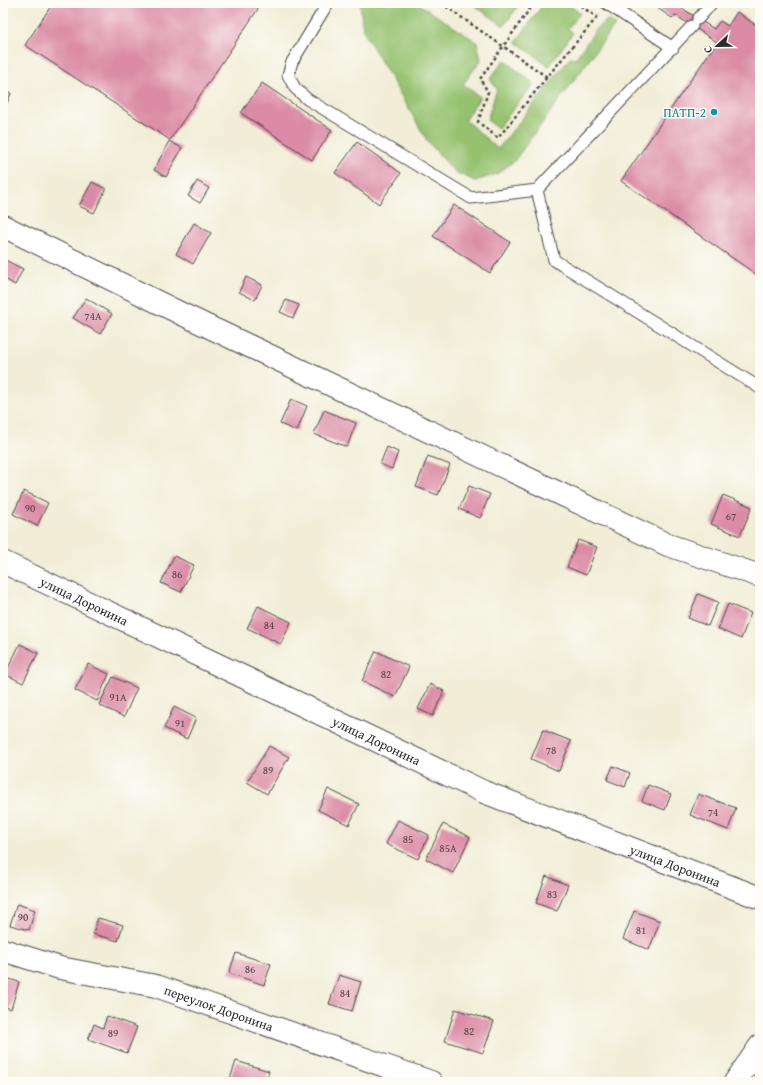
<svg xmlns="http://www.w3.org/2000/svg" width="763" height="1085" font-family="'Gentium Book Plus',serif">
  <rect width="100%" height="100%" fill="#fdfcf7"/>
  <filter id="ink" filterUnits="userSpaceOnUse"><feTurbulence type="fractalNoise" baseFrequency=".025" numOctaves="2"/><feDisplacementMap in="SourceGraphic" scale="8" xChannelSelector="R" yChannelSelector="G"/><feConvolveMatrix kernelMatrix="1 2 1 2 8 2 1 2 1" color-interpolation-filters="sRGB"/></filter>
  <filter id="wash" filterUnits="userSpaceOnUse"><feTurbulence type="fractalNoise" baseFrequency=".012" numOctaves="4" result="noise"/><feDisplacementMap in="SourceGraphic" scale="16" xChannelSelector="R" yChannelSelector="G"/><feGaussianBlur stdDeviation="0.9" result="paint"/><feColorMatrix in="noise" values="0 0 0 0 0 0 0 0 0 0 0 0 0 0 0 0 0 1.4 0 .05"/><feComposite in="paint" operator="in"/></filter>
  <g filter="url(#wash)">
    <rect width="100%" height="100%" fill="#f1edd7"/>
    <path fill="#96c26f" stroke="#60764d" d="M 360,3 L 417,3 L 477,42 L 481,60 L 463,84 L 480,97 L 465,120 L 498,149 L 571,57 L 575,59 L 598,27 L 609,19 L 615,25 L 514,161 L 497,174 L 475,181 L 455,172 L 428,142 L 363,30 Z
      M 471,3 L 520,3 L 504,26 Z
      M 544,3 L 566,3 L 580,13 L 568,29 L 573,33 L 549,66 L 516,42 Z
      M 504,60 L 534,84 L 498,128 L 487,120 L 497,89 L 490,79 Z"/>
    <g id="blocks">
      <path fill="#db8ba5" d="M 53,3 L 262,3 L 170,140 L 25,45 Z
        M 650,3 L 683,3 L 680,7 L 714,29 L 720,21 L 728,26 L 737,12 L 760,28 L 760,277 L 621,181 L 717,42 L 675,15 L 672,18 Z
        M 262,83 L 332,130 L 312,160 L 241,113 Z
        M 3,90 L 11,93 L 4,111 L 3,110 Z
        M 169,141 L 182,148 L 166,177 L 154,170 Z
        M 357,142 L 401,173 L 379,204 L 335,173 Z
        M 197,181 L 209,188 L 200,203 L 188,196 Z
        M 92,182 L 106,189 L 94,213 L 79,206 Z
        M 454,205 L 510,242 L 490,273 L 433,236 Z
        M 194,223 L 211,233 L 193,264 L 176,254 Z
        M 5,260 L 23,269 L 15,285 L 3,278 L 3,264 Z
        M 246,277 L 262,285 L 255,300 L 239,292 Z
        M 86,298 L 112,314 L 100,334 L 73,318 Z
        M 286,300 L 299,305 L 293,318 L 280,312 Z
        M 291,399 L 307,406 L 297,431 L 280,424 Z
        M 324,410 L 356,423 L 347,447 L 314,434 Z
        M 387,447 L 398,452 L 392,469 L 380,464 Z
        M 428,456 L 450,465 L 438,495 L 416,487 Z
        M 469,486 L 490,494 L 480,518 L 459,509 Z
        M 24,491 L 48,503 L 37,526 L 13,514 Z
        M 723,495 L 752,507 L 740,536 L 711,524 Z
        M 578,540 L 597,547 L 586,575 L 567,567 Z
        M 174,556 L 194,565 L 181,592 L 161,583 Z
        M 698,594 L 718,602 L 708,626 L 688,618 Z
        M 728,604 L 751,613 L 741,639 L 718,629 Z
        M 258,606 L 291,622 L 281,644 L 247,628 Z
        M 20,644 L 38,653 L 23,683 L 5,674 Z
        M 376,651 L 409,667 L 395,697 L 362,681 Z
        M 88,664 L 109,674 L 97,701 L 75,690 Z
        M 113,677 L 137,688 L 124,717 L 99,705 Z
        M 430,684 L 444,691 L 433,716 L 418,709 Z
        M 174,707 L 196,718 L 187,739 L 164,728 Z
        M 543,730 L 571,741 L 559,771 L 531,759 Z
        M 269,746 L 289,757 L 267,794 L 247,782 Z
        M 613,766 L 630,773 L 625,787 L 607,780 Z
        M 648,785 L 671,794 L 665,810 L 642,801 Z
        M 328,789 L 359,804 L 349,825 L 318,810 Z
        M 698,794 L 736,808 L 728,830 L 690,815 Z
        M 398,820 L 429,835 L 418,859 L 386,844 Z
        M 443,824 L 470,837 L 453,873 L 426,859 Z
        M 546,876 L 568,885 L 557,911 L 536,903 Z
        M 17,904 L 35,910 L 29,930 L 10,925 Z
        M 634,911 L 660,921 L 649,950 L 623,939 Z
        M 98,918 L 123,925 L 118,941 L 93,934 Z
        M 236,953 L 271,964 L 264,985 L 229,973 Z
        M 339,975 L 361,982 L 352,1011 L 329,1004 Z
        M 3,977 L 19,982 L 11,1009 L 3,1006 Z
        M 455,1009 L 494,1021 L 483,1053 L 445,1041 Z
        M 107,1016 L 137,1027 L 127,1053 L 88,1039 L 94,1024 L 103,1028 Z
        M 236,1061 L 269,1071 L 266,1082 L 229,1082 Z"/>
    </g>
  </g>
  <g filter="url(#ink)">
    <use href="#blocks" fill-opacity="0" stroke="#494845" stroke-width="1"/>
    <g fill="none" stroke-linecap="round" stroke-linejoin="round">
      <g stroke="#494845" stroke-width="13">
        <path id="lane" d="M 328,3 L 292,62 L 288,75 L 295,88 L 307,99 L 471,198 L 537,190 L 692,26
          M 606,3 L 673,48
          M 698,19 L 712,3
          M 537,190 L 554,260 L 760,388"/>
      </g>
      <g stroke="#494845" stroke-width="24">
        <g id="street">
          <path d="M 3,226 L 184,315 L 668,545 L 760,576"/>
          <path id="s1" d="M 3,562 L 484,792 L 760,898"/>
          <path id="s2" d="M 3,950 L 60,968 L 156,986 L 431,1082"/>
          <path d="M 735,1082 L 760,1046"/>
        </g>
      </g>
      <path stroke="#494845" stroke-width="2.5" stroke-dasharray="3 3" stroke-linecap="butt" d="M 441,3 L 547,77 L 599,15
        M 534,3 L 480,79 L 488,92 L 478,122 L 498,138 L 547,77
        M 576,3 L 597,17"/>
      <use href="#lane" stroke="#fff" stroke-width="11"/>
      <use href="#street" stroke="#fff" stroke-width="22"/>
    </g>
  </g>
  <circle fill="#0f9aa8" stroke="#fdfcf7" stroke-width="1.5" cx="714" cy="112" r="4"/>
  <g text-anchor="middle" stroke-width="3" stroke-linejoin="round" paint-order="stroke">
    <g font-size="11" fill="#57434a">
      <text x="93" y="320">74А</text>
      <text x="30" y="512">90</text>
      <text x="731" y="520">67</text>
      <text x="177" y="578">86</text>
      <text x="269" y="629">84</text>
      <text x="386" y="678">82</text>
      <text x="118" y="701">91А</text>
      <text x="180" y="727">91</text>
      <text x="551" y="754">78</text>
      <text x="268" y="774">89</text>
      <text x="713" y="816">74</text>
      <text x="408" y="843">85</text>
      <text x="448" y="852">85А</text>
      <text x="552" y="898">83</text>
      <text x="23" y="921">90</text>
      <text x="641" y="934">81</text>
      <text x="250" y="973">86</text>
      <text x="345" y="997">84</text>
      <text x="469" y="1035">82</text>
      <text x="113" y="1037">89</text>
    </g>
    <g font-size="13" fill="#0d838f" stroke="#fdfcf7" text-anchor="end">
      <text x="706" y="117">ПАТП-2</text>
    </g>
    <g font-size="13" fill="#2b2b2b" stroke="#fdfcf7">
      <text dy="5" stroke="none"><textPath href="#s1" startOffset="90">улица Доронина</textPath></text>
      <text dy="5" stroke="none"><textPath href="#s1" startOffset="414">улица Доронина</textPath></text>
      <text dy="5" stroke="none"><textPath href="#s1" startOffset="738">улица Доронина</textPath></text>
      <text dy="5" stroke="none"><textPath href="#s2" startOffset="224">переулок Доронина</textPath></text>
    </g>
  </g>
  <rect width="763" height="1085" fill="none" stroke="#fdfcf7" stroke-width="16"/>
  <g transform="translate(717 46) rotate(248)" stroke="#fdfcf7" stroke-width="3" paint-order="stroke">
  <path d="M0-3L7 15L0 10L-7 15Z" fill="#2b2b2b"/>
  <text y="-6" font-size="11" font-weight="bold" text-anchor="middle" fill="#2b2b2b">С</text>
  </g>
</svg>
